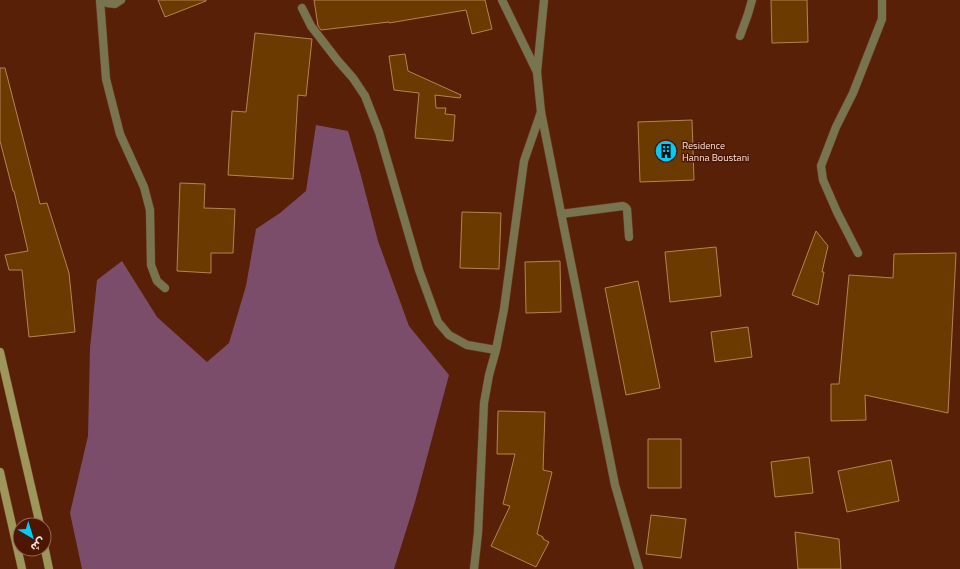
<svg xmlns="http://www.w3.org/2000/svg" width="960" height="569" font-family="'Titillium Web','Noto Sans Arabic',sans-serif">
  <rect width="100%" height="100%" fill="#582107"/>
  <path fill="#7b4d6a" d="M 316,125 L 348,131 L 360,172 L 378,241 L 409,326 L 449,375 L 415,502 L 394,569 L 82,569 L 70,513 L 88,436 L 90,348 L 97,280 L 122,261 L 157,317 L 207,362 L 229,343 L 246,286 L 256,229 L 280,213 L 306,191 Z"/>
  <path fill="#6b3a00" stroke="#b68254" d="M 158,0 L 206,0 L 206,1 L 165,17 Z
    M 314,0 L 485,0 L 492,29 L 472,34 L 466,10 L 389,23 L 389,22 L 321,30 L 318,26 Z
    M 771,0 L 807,0 L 808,42 L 772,43 Z
    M 255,33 L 312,39 L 306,96 L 298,95 L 293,179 L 228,175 L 232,111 L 246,112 Z
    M 405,54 L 408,71 L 461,95 L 460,98 L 435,95 L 436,108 L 446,108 L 445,114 L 455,115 L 453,141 L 415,138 L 419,93 L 394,90 L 389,56 Z
    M 0,68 L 5,68 L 40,204 L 47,203 L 69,273 L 75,332 L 29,337 L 22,270 L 9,270 L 5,255 L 28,251 L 14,191 L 13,191 L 0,141 Z
    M 692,120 L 694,180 L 640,182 L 638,122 Z
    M 180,183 L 205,184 L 204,208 L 235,209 L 233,253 L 211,253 L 211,273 L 177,271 Z
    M 462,212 L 501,213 L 499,269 L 460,268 Z
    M 816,231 L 828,246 L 822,272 L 824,272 L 818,305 L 792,295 Z
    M 716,247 L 721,296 L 670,302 L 665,252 Z
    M 956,253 L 948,413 L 865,395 L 866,420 L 831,421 L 831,384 L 839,384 L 849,275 L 893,278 L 894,254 Z
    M 560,261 L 561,312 L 526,313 L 525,262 Z
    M 638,281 L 660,388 L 626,395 L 605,288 Z
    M 748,327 L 752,357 L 715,362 L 711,332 Z
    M 498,411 L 545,412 L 543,470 L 552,472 L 537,534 L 543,537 L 543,539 L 549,542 L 536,567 L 491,546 L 510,506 L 503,504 L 515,454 L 497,454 Z
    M 648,439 L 681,439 L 681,488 L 648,488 Z
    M 809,457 L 813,493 L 775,497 L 771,462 Z
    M 891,460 L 899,501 L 847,512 L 838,471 Z
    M 651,515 L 686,519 L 681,558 L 646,554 Z
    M 795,532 L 839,539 L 841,569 L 798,569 Z"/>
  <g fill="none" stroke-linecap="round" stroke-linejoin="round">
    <g stroke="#724029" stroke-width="9">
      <path id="minor" d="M 100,0 L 106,79 L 120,134 L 144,187 L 150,210 L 151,265 L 157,281 L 165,288
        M 104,0 L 107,3 L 115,4 L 121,0
        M 302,8 L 311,26 L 338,61 L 353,78 L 365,96 L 379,132 L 419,270 L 438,322 L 449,335 L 467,345 L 496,350
        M 740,36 L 748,14 L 752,0
        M 561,214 L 623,206 L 625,207 L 627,209 L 629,237
        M 858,253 L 837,212 L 823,180 L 821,166 L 836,127 L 853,93 L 882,19 L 882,0
        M 474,569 L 478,533 L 484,403 L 489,375 L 496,350 L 504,309 L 524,161 L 541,112"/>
    </g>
    <g stroke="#724029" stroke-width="9">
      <path id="tertiary" d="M 502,0 L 537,72
        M 544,0 L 537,72 L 541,112 L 615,485 L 639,569"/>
    </g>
    <g stroke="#724029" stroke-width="9">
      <path id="secondary" d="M 0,352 L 40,525
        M 0,472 L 22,569
        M 44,545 L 49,569"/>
    </g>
    <use href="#minor" stroke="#78744f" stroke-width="8"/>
    <use href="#tertiary" stroke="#78744f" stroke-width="8"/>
    <use href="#secondary" stroke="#9e975b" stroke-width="8"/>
  </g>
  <defs>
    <g id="building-disc" transform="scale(1.15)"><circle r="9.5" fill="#00cbf9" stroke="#4d1600"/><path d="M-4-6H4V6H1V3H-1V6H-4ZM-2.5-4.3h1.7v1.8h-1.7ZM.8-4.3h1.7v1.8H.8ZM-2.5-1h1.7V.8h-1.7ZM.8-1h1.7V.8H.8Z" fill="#111"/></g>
  </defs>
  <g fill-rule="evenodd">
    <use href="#building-disc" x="666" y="151"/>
  </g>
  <g text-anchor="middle" stroke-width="3" stroke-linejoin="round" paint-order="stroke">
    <g font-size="10" fill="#fce5dd" stroke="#4d1600" text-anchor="start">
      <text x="682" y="149">Residence<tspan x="682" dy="12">Hanna Boustani</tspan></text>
    </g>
  </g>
  <g transform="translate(32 537) rotate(142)"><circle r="19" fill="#4d1600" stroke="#936958"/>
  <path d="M0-3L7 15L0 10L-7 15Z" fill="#00cbf9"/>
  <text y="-6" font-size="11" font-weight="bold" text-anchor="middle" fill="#fce5dd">ش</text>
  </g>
</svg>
